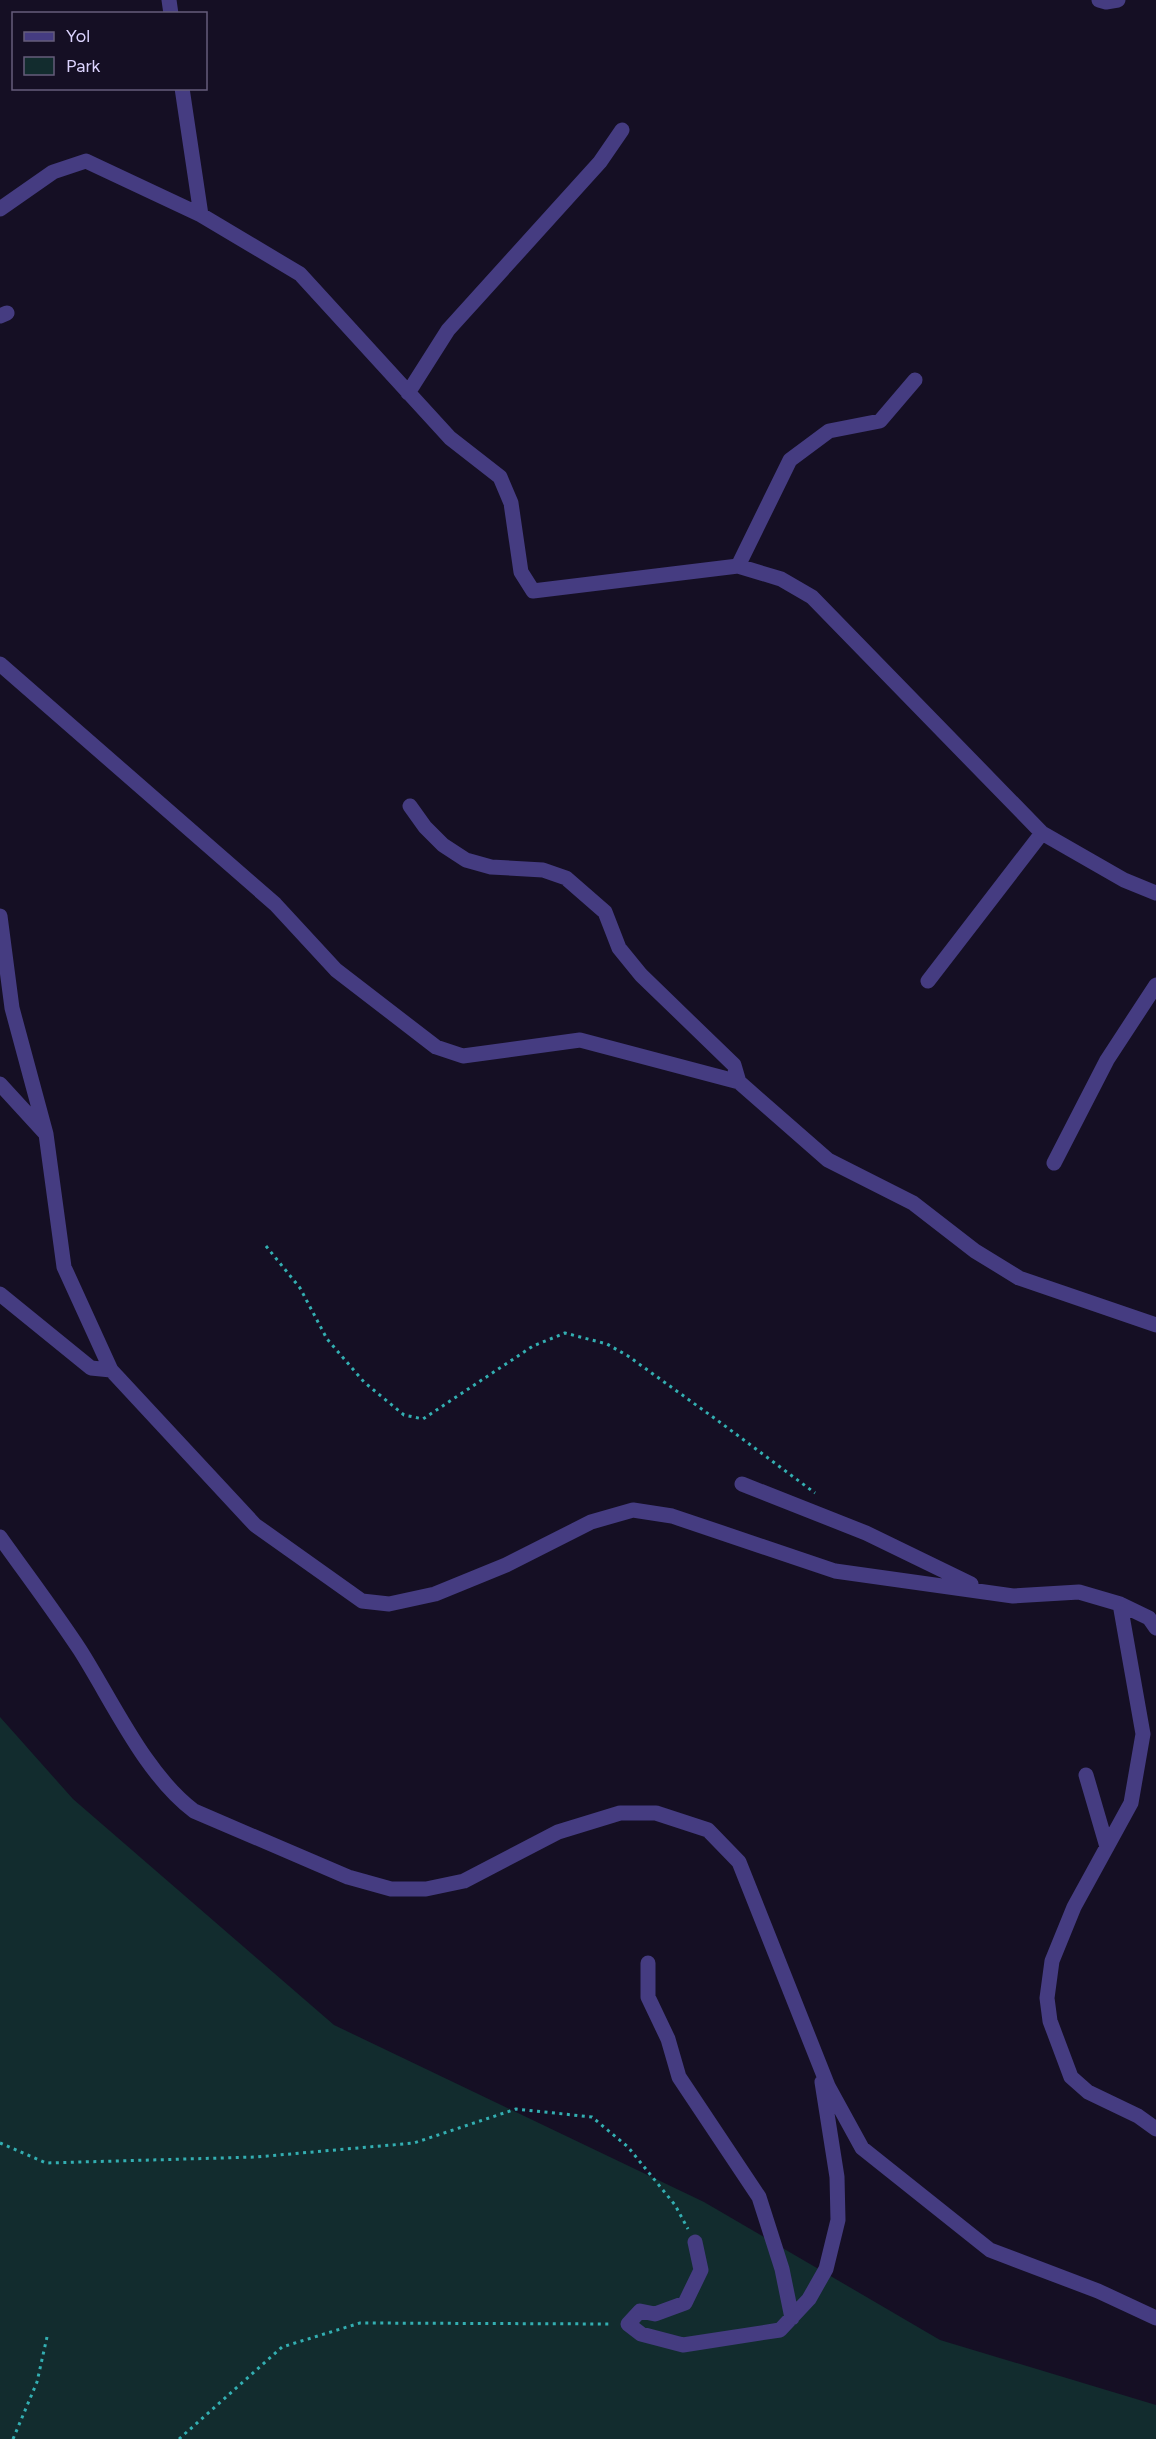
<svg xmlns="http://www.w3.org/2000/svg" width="1156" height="2439" font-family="Figtree,sans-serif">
  <rect width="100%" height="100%" fill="#150f24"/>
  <path fill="#122c2e" d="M 0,1717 L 73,1799 L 334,2025 L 704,2202 L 940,2340 L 1156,2405 L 1156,2439 L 0,2439 Z"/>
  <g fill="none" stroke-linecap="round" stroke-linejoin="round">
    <path stroke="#33afb2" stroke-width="3" stroke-dasharray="3 4.5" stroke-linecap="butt" d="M 266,1246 L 300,1288 L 327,1339 L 364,1382 L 404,1415 L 423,1419 L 533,1346 L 565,1333 L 607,1344 L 628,1356 L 717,1420 L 815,1493
      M 0,2143 L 46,2163 L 256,2157 L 414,2143 L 516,2109 L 592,2117 L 628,2147 L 675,2205 L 688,2229
      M 13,2439 L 37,2382 L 47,2337
      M 179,2439 L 282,2347 L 360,2323 L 611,2324"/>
    <path stroke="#453c81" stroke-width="15" d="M 169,0 L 171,14
      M 1099,0 L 1106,2 L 1118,0
      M 182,88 L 201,215
      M 0,209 L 53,172 L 86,161 L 201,215 L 300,274 L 450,438 L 500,477 L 511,503 L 521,572 L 533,591 L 738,566 L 781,579 L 812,597 L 1042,833 L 1124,880 L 1156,893
      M 0,316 L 7,313
      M 408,393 L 448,330 L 600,162 L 622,130
      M 738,566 L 790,460 L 829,431 L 880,421 L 915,380
      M 0,664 L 275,904 L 336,970 L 436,1047 L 463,1056 L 580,1040 L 739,1082 L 828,1160 L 913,1203 L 975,1251 L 1019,1278 L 1156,1325
      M 410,806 L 425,827 L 443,845 L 466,860 L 491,867 L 543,870 L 566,878 L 605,912 L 619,948 L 641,975 L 734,1065 L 739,1082
      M 0,916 L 12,1008 L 46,1134 L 64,1267 L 111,1370 L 255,1525 L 362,1601 L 389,1604 L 435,1594 L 506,1565 L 591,1522 L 633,1510 L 672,1516 L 835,1571 L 1013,1596 L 1079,1592 L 1120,1604 L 1149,1618 L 1156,1628
      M 928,981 L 1042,833
      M 0,1084 L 44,1132
      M 1054,1163 L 1107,1060 L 1156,985
      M 0,1294 L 91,1368 L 111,1370
      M 742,1484 L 866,1533 L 971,1584
      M 0,1537 C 27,1575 55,1612 80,1650 C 113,1702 145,1774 194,1811 L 348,1877 L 391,1889 L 426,1889 L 464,1881 L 558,1832 L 620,1813 L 656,1813 L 708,1830 L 739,1862 L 828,2086 L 862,2148 L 990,2250 L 1098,2291 L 1156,2318
      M 1120,1604 L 1143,1734 L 1131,1803 L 1074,1907 L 1052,1961 L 1047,1998 L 1050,2021 L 1071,2077 L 1088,2092 L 1138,2116 L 1156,2129
      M 1086,1775 L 1107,1847
      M 648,1963 L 648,1997 L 668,2039 L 679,2077 L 759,2197 L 782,2269 L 792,2318
      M 695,2242 L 701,2270 L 685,2303 L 655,2314 L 640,2311 L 628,2324 L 641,2334 L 683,2345 L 780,2330 L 809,2299 L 826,2269 L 838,2220 L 837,2177 L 822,2082"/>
  </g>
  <rect x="12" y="12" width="195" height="78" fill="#150f24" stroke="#655d7b" stroke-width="1.5"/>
  <rect x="24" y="32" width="30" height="9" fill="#453c81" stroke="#655d7b" stroke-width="1.5"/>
  <text x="66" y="42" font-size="18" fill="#dcd3fe">Yol</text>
  <rect x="24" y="57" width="30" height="18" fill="#122c2e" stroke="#655d7b" stroke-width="1.5"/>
  <text x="66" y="72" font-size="18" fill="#dcd3fe">Park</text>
</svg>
